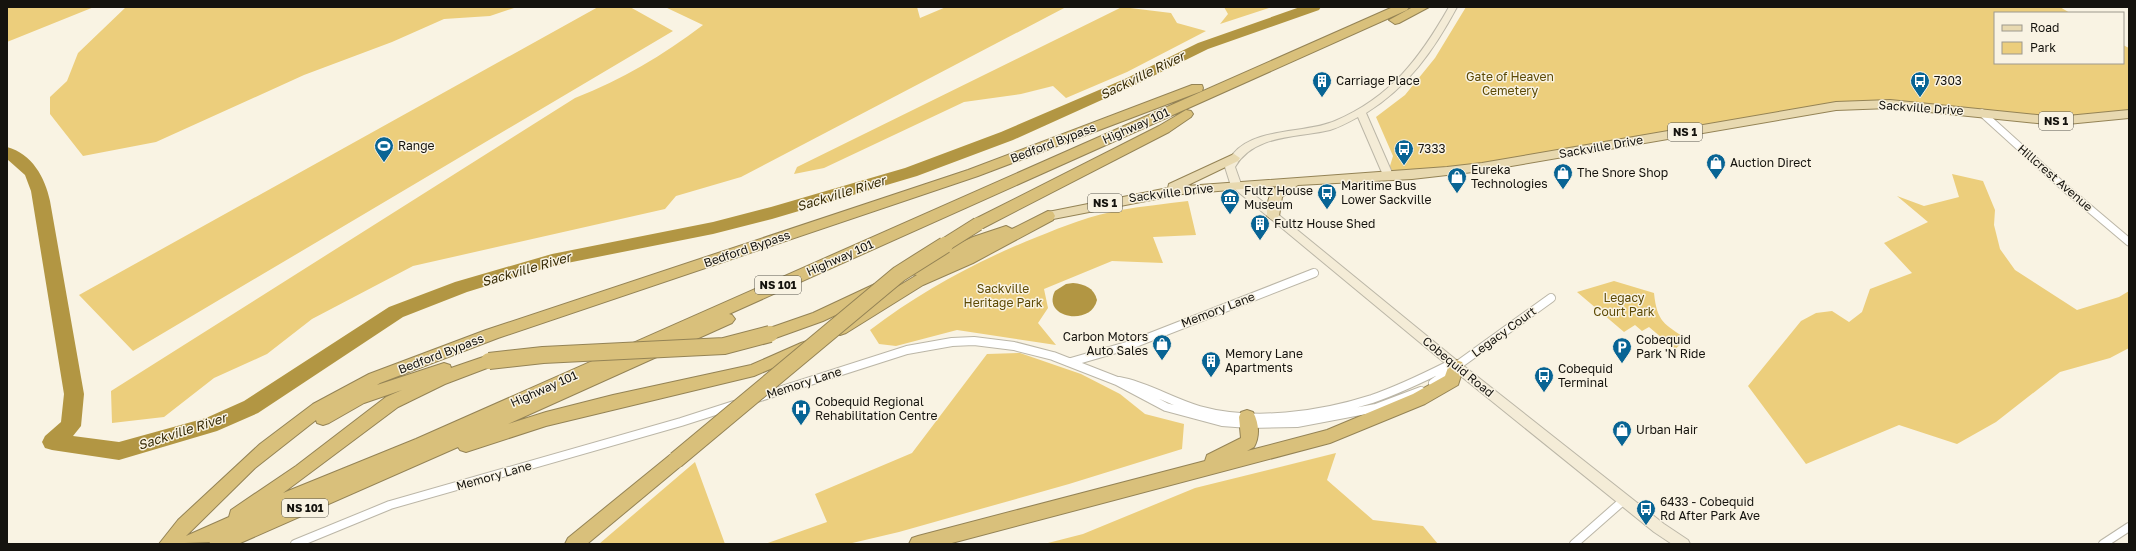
<svg xmlns="http://www.w3.org/2000/svg" width="2136" height="551" font-family="'Golos Text',sans-serif">
  <rect width="100%" height="100%" fill="#f9f3e3"/>
  <path fill="#ecce7c" d="M 7,7 L 94,7 L 7,42 Z
    M 126,7 L 517,7 L 490,16 L 444,19 L 392,42 L 304,75 L 156,142 L 83,156 L 50,114 L 50,97 L 67,81 L 78,53 Z
    M 598,7 L 630,7 L 673,31 L 133,351 L 79,295 Z
    M 665,7 L 917,7 L 920,18 L 946,7 L 1066,7 L 741,177 L 676,196 L 665,209 L 413,266 L 312,319 L 267,354 L 214,378 L 164,417 L 112,423 L 111,391 L 575,98 C 623,79 662,56 703,25 Z
    M 1122,7 L 1171,13 L 1177,23 L 1206,31 L 1127,72 L 1066,98 L 1053,86 L 1021,94 L 964,102 L 824,168 L 794,174 L 797,167 Z
    M 1224,7 L 1272,7 L 1220,24 L 1228,14 Z
    M 1466,7 L 2060,7 L 2070,13 L 1995,13 L 1995,63 L 2123,63 L 2123,45 L 2129,48 L 2129,114 L 2057,121 L 1929,108 L 1836,106 L 1581,150 L 1387,176 L 1393,156 L 1376,117 L 1405,95 L 1435,58 Z
    M 1952,174 L 1983,181 L 1995,210 L 1994,225 L 2000,249 L 2015,270 L 2077,310 L 2119,297 L 2129,291 L 2129,348 L 2110,358 L 2060,372 L 1996,422 L 1957,444 L 1899,425 L 1806,464 L 1748,386 L 1801,321 L 1816,313 L 1832,311 L 1849,322 L 1862,312 L 1870,289 L 1912,273 L 1884,243 L 1928,222 L 1897,196 L 1924,206 L 1959,197 Z
    M 1188,201 L 1196,235 L 1153,237 L 1163,263 L 1112,261 L 1044,289 L 1048,308 L 1038,323 L 1056,345 L 957,330 L 896,346 L 879,344 L 870,330 C 921,291 977,261 1037,237 C 1064,226 1092,215 1121,210 C 1143,206 1165,204 1188,201 Z
    M 1614,281 L 1654,293 C 1657,322 1664,324 1687,339 L 1675,349 L 1649,327 L 1642,331 L 1635,325 L 1624,332 L 1577,292 Z
    M 1020,353 L 1081,374 L 1120,394 L 1145,414 L 1184,424 L 1182,449 L 1069,484 L 899,532 L 848,544 L 765,544 L 827,522 L 815,494 L 912,453 L 987,354 Z
    M 1336,453 L 1327,480 L 1373,520 L 1423,526 L 1438,544 L 1044,544 L 1083,534 L 1195,488 Z
    M 695,462 L 725,544 L 599,544 Z"/>
  <path fill="#b29643" d="M 1073,283 C 1085,284 1094,288 1097,300 C 1091,327 1041,318 1055,291 L 1066,284 Z"/>
  <g fill="none" stroke-linecap="round" stroke-linejoin="round">
    <path fill="#b29643" fill-rule="evenodd" d="M 1300,7 L 1321,7 L 1319,10 L 1208,49 L 1137,84 L 1013,140 L 917,176 L 772,219 L 713,234 L 552,266 L 467,292 L 403,317 L 258,413 L 217,431 L 119,460 L 52,450 L 45,448 L 42,442 L 45,436 L 61,422 L 64,394 L 31,191 L 25,175 L 7,159 L 7,147 C 32,154 45,177 50,201 L 84,394 L 81,426 L 73,436 L 119,442 L 206,418 L 244,401 L 389,307 L 455,282 L 552,254 L 713,222 L 771,207 L 905,168 L 1001,132 L 1127,78 L 1198,43 Z"/>
    <g stroke="#bbb6a7" stroke-width="9">
      <path id="street-far1" d="M 1982,113 L 2065,188 L 2129,242"/>
    </g>
    <g stroke="#bbb6a7" stroke-width="10">
      <path id="street" d="M 1071,362 L 1130,345 L 1314,273
        M 1119,381 C 1147,386 1171,402 1199,410 C 1253,425 1319,416 1372,399 C 1398,390 1423,378 1447,366 L 1456,366
        M 1433,383 L 1551,298
        M 757,398 L 907,350 L 952,342 L 974,341 L 1014,346 L 1053,356 L 1117,381 L 1166,407 L 1222,422 L 1249,424 L 1297,423 L 1376,408 L 1421,391
        M 295,544 L 390,505 L 681,422 L 734,405
        M 1574,544 L 1624,500
        M 2103,544 L 2129,527"/>
    </g>
    <g stroke="#bbb6a7" stroke-width="2">
      <path id="secondary" d="M 1449,7 L 1457,7 C 1434,50 1408,87 1366,113 L 1393,175 L 1392,177 L 1388,178 L 1383,175 L 1358,117 C 1349,122 1340,127 1330,130 C 1297,138 1254,134 1235,167 L 1241,184 L 1460,363 L 1664,524 L 1688,540 L 1690,544 L 1672,544 L 1654,532 L 1452,369 L 1231,186 L 1225,167 C 1227,163 1230,158 1233,154 C 1255,127 1305,134 1335,121 C 1391,97 1420,58 1449,7 Z"/>
    </g>
    <g stroke="#948355" stroke-width="2">
      <path id="primary" d="M 1890,100 L 2057,117 L 2129,110 L 2129,118 L 2057,125 L 1890,108 L 1836,110 L 1482,171 L 1412,179 L 1298,185 L 1282,197 L 1279,216 L 1273,220 L 1267,216 C 1267,204 1268,194 1277,186 L 1182,194 L 1048,220 L 1042,216 L 1048,212 L 1168,188 L 1169,184 L 1234,154 L 1240,158 L 1238,161 L 1186,186 L 1447,167 L 1482,163 L 1836,102 Z"/>
    </g>
    <g stroke="#948355" stroke-width="2">
      <path id="highway" d="M 1393,7 L 1409,7 L 1407,10 L 729,314 L 732,315 L 735,319 L 732,323 L 508,424 L 546,412 L 613,395 L 751,365 L 801,343 L 807,341 L 813,343 L 815,347 L 813,351 L 754,376 L 546,426 L 466,452 L 460,450 L 458,447 L 238,544 L 209,544 L 210,542 L 159,544 L 178,520 L 260,444 L 313,404 L 369,374 L 486,330 L 968,170 L 1192,85 L 1202,85 L 1203,88 L 1202,91 L 978,176 L 498,338 L 380,383 L 377,385 L 444,363 L 450,365 L 451,368 L 489,355 L 495,357 L 497,361 L 495,365 L 445,384 L 398,407 L 283,493 L 416,439 ZM 402,390 L 386,397 L 296,466 L 231,510 L 229,517 L 186,536 L 255,468 L 316,420 L 317,423 L 323,425 L 329,423 L 364,403 Z
        M 1413,7 L 1429,7 L 1399,23 L 1395,24 L 1389,20 Z
        M 1186,110 L 1191,111 L 1193,114 L 1191,117 L 1169,132 L 983,228 L 973,228 L 971,224 L 973,220 L 1159,126 Z
        M 1048,211 L 1053,212 L 1055,216 L 1053,220 L 973,263 L 923,285 L 846,333 L 840,335 L 834,333 L 832,329 L 834,325 L 917,275 L 911,274 L 909,270 L 911,266 L 973,237 L 1006,226 L 1012,229 Z
        M 875,284 L 880,286 L 883,290 L 880,294 L 823,321 L 770,340 L 764,338 L 762,334 L 764,330 L 813,313 Z
        M 1456,360 L 1462,362 L 1464,366 L 1458,385 L 1425,404 L 1330,443 L 948,544 L 909,544 L 912,538 L 918,536 L 1205,461 L 1207,455 L 1241,438 L 1239,417 L 1241,412 L 1247,410 L 1253,412 C 1259,423 1260,436 1254,447 L 1247,451 L 1327,430 L 1413,394 L 1445,376 L 1450,362 Z
        M 676,453 L 682,455 L 685,460 L 682,465 L 587,544 L 565,544 L 568,538 L 670,455 Z"/>
    </g>
    <use href="#street-far1" stroke="#fff" stroke-width="7"/>
    <use href="#street" stroke="#fff" stroke-width="8"/>
    <use href="#secondary" fill="#f4ecd7" fill-rule="evenodd"/>
    <use href="#primary" fill="#e8d9b0" fill-rule="evenodd"/>
    <use href="#highway" fill="#d9c07b" fill-rule="evenodd"/>
    <g stroke="#948355" stroke-width="15" stroke-linecap="butt">
      <path id="highway-bridge-far1" d="M 943,246 L 978,224"/>
    </g>
    <g stroke="#948355" stroke-width="18" stroke-linecap="butt">
      <path id="highway-bridge" d="M 489,361 L 543,355 L 724,346 L 770,334
        M 676,460 L 899,274 L 945,245"/>
    </g>
    <use href="#highway-bridge-far1" stroke="#d9c07b" stroke-width="13"/>
    <use href="#highway-bridge" stroke="#d9c07b" stroke-width="16"/>
  </g>
  <defs>
    <g id="building-pin" transform="scale(1)"><path d="M0 17L-7.5 6A9.5 9.5 0 1 1 7.5 6Z" fill="#086494" stroke="#f9f3e3"/><path d="M-4-6H4V6H1V3H-1V6H-4ZM-2.5-4.3h1.7v1.8h-1.7ZM.8-4.3h1.7v1.8H.8ZM-2.5-1h1.7V.8h-1.7ZM.8-1h1.7V.8H.8Z" fill="#fff"/></g>
    <g id="bus-pin" transform="scale(1)"><path d="M0 17L-7.5 6A9.5 9.5 0 1 1 7.5 6Z" fill="#086494" stroke="#f9f3e3"/><path d="M-5-6H5V4H4V6H2V4H-2V6H-4V4H-5ZM-3.5-4V0h7V-4ZM-3.5 1.2v1.5H-2V1.2ZM2 1.2v1.5H3.5V1.2Z" fill="#fff"/></g>
    <g id="stadium-pin" transform="scale(1)"><path d="M0 17L-7.5 6A9.5 9.5 0 1 1 7.5 6Z" fill="#086494" stroke="#f9f3e3"/><path d="M0-5a6.5 5 0 1 0 0 10a6.5 5 0 1 0 0-10ZM-3.5-1.8h7v3.6h-7Z" fill="#fff"/></g>
    <g id="shop-pin" transform="scale(1)"><path d="M0 17L-7.5 6A9.5 9.5 0 1 1 7.5 6Z" fill="#086494" stroke="#f9f3e3"/><path d="M-5-2.5h2.3a2.7 3.5 0 0 1 5.4 0H5L5.5 6h-11ZM-1.5-2.5h3a1.5 2.3 0 0 0-3 0Z" fill="#fff"/></g>
    <g id="museum-pin" transform="scale(1)"><path d="M0 17L-7.5 6A9.5 9.5 0 1 1 7.5 6Z" fill="#086494" stroke="#f9f3e3"/><path d="M0-6L6-3V-2H-6V-3ZM-5-1h2V3h-2ZM-1-1h2V3h-2ZM3-1h2V3H3ZM-6 4H6V6H-6Z" fill="#fff"/></g>
    <g id="parking-pin" transform="scale(1)"><path d="M0 17L-7.5 6A9.5 9.5 0 1 1 7.5 6Z" fill="#086494" stroke="#f9f3e3"/><path d="M-3.5-5.5H1a3.5 3.5 0 0 1 0 7H-1V5.5H-3.5ZM-1-3.4V-.6H.8a1.4 1.4 0 0 0 0-2.8Z" fill="#fff"/></g>
    <g id="hospital-pin" transform="scale(1)"><path d="M0 17L-7.5 6A9.5 9.5 0 1 1 7.5 6Z" fill="#086494" stroke="#f9f3e3"/><path d="M-5-5h3v3.5h4V-5h3V5h-3V1.5h-4V5h-3Z" fill="#fff"/></g>
  </defs>
  <g fill-rule="evenodd">
    <use href="#building-pin" x="1322" y="81"/>
    <use href="#bus-pin" x="1920" y="81"/>
    <use href="#stadium-pin" x="384" y="146"/>
    <use href="#bus-pin" x="1404" y="149"/>
    <use href="#shop-pin" x="1716" y="163"/>
    <use href="#shop-pin" x="1563" y="173"/>
    <use href="#shop-pin" x="1457" y="177"/>
    <use href="#bus-pin" x="1327" y="193"/>
    <use href="#museum-pin" x="1230" y="198"/>
    <use href="#building-pin" x="1260" y="224"/>
    <use href="#shop-pin" x="1162" y="344"/>
    <use href="#parking-pin" x="1622" y="347"/>
    <use href="#building-pin" x="1211" y="361"/>
    <use href="#bus-pin" x="1544" y="376"/>
    <use href="#hospital-pin" x="801" y="409"/>
    <use href="#shop-pin" x="1622" y="430"/>
    <use href="#bus-pin" x="1646" y="509"/>
  </g>
  <g text-anchor="middle" stroke-width="3" stroke-linejoin="round" paint-order="stroke">
    <g fill="#f9f3e3" stroke="#59564e" stroke-width="1">
      <rect x="2039" y="112" width="34" height="18" rx="3"/>
      <rect x="1668" y="123" width="34" height="18" rx="3"/>
      <rect x="1088" y="194" width="34" height="18" rx="3"/>
      <rect x="755" y="276" width="46" height="18" rx="3"/>
      <rect x="282" y="499" width="46" height="18" rx="3"/>
    </g>
    <g font-size="11" font-weight="bold" fill="#15130e">
      <text x="2056" y="125">NS 1</text>
      <text x="1685" y="136">NS 1</text>
      <text x="1105" y="207">NS 1</text>
      <text x="778" y="289">NS 101</text>
      <text x="305" y="512">NS 101</text>
    </g>
    <g font-size="12" fill="#5c4904" stroke="#f9f3e3">
      <text x="1510" y="81">Gate of Heaven<tspan x="1510" dy="14">Cemetery</tspan></text>
      <text x="1003" y="293">Sackville<tspan x="1003" dy="14">Heritage Park</tspan></text>
      <text x="1624" y="302">Legacy<tspan x="1624" dy="14">Court Park</tspan></text>
    </g>
    <g font-size="12" fill="#15130e" stroke="#f9f3e3" text-anchor="start">
      <text x="1336" y="85">Carriage Place</text>
      <text x="1934" y="85">7303</text>
      <text x="398" y="150">Range</text>
      <text x="1418" y="153">7333</text>
      <text x="1730" y="167">Auction Direct</text>
      <text x="1471" y="174">Eureka<tspan x="1471" dy="14">Technologies</tspan></text>
      <text x="1577" y="177">The Snore Shop</text>
      <text x="1341" y="190">Maritime Bus<tspan x="1341" dy="14">Lower Sackville</tspan></text>
      <text x="1244" y="195">Fultz House<tspan x="1244" dy="14">Museum</tspan></text>
      <text x="1274" y="228">Fultz House Shed</text>
      <text x="1148" y="341" text-anchor="end">Carbon Motors<tspan x="1148" dy="14">Auto Sales</tspan></text>
      <text x="1636" y="344">Cobequid<tspan x="1636" dy="14">Park 'N Ride</tspan></text>
      <text x="1225" y="358">Memory Lane<tspan x="1225" dy="14">Apartments</tspan></text>
      <text x="1558" y="373">Cobequid<tspan x="1558" dy="14">Terminal</tspan></text>
      <text x="815" y="406">Cobequid Regional<tspan x="815" dy="14">Rehabilitation Centre</tspan></text>
      <text x="1636" y="434">Urban Hair</text>
      <text x="1660" y="506">6433 - Cobequid<tspan x="1660" dy="14">Rd After Park Ave</tspan></text>
    </g>
    <g font-size="12" fill="#15130e" stroke="#f9f3e3">
      <text transform="translate(1921 108) rotate(4)" y="4">Sackville Drive</text>
      <text transform="translate(1136 126) rotate(-24)" y="4">Highway 101</text>
      <text transform="translate(1053 143) rotate(-21)" y="4">Bedford Bypass</text>
      <text transform="translate(1601 147) rotate(-10)" y="4">Sackville Drive</text>
      <text transform="translate(2055 178) rotate(41)" y="4">Hillcrest Avenue</text>
      <text transform="translate(1171 193) rotate(-7)" y="4">Sackville Drive</text>
      <text transform="translate(747 249) rotate(-19)" y="4">Bedford Bypass</text>
      <text transform="translate(840 258) rotate(-24)" y="4">Highway 101</text>
      <text transform="translate(1218 310) rotate(-21)" y="4">Memory Lane</text>
      <text transform="translate(1504 332) rotate(-36)" y="4">Legacy Court</text>
      <text transform="translate(441 354) rotate(-21)" y="4">Bedford Bypass</text>
      <text transform="translate(1458 367) rotate(39)" y="4">Cobequid Road</text>
      <text transform="translate(804 383) rotate(-18)" y="4">Memory Lane</text>
      <text transform="translate(544 389) rotate(-24)" y="4">Highway 101</text>
      <text transform="translate(494 476) rotate(-16)" y="4">Memory Lane</text>
    </g>
    <g font-size="13" font-style="italic" fill="#372b06" stroke="#f9f3e3">
      <text transform="translate(1142 75) rotate(-26)" y="5">Sackville River</text>
      <text transform="translate(841 193) rotate(-17)" y="5">Sackville River</text>
      <text transform="translate(526 269) rotate(-16)" y="5">Sackville River</text>
      <text transform="translate(182 431) rotate(-18)" y="5">Sackville River</text>
    </g>
  </g>
  <rect width="2136" height="551" fill="none" stroke="#15130e" stroke-width="16"/>
  <rect x="1994" y="12" width="130" height="52" fill="#f9f3e3" stroke="#9e998e"/>
  <rect x="2002" y="25" width="20" height="6" fill="#e8d9b0" stroke="#9e998e"/>
  <text x="2030" y="32" font-size="12" fill="#15130e">Road</text>
  <rect x="2002" y="42" width="20" height="12" fill="#ecce7c" stroke="#9e998e"/>
  <text x="2030" y="52" font-size="12" fill="#15130e">Park</text>
</svg>
